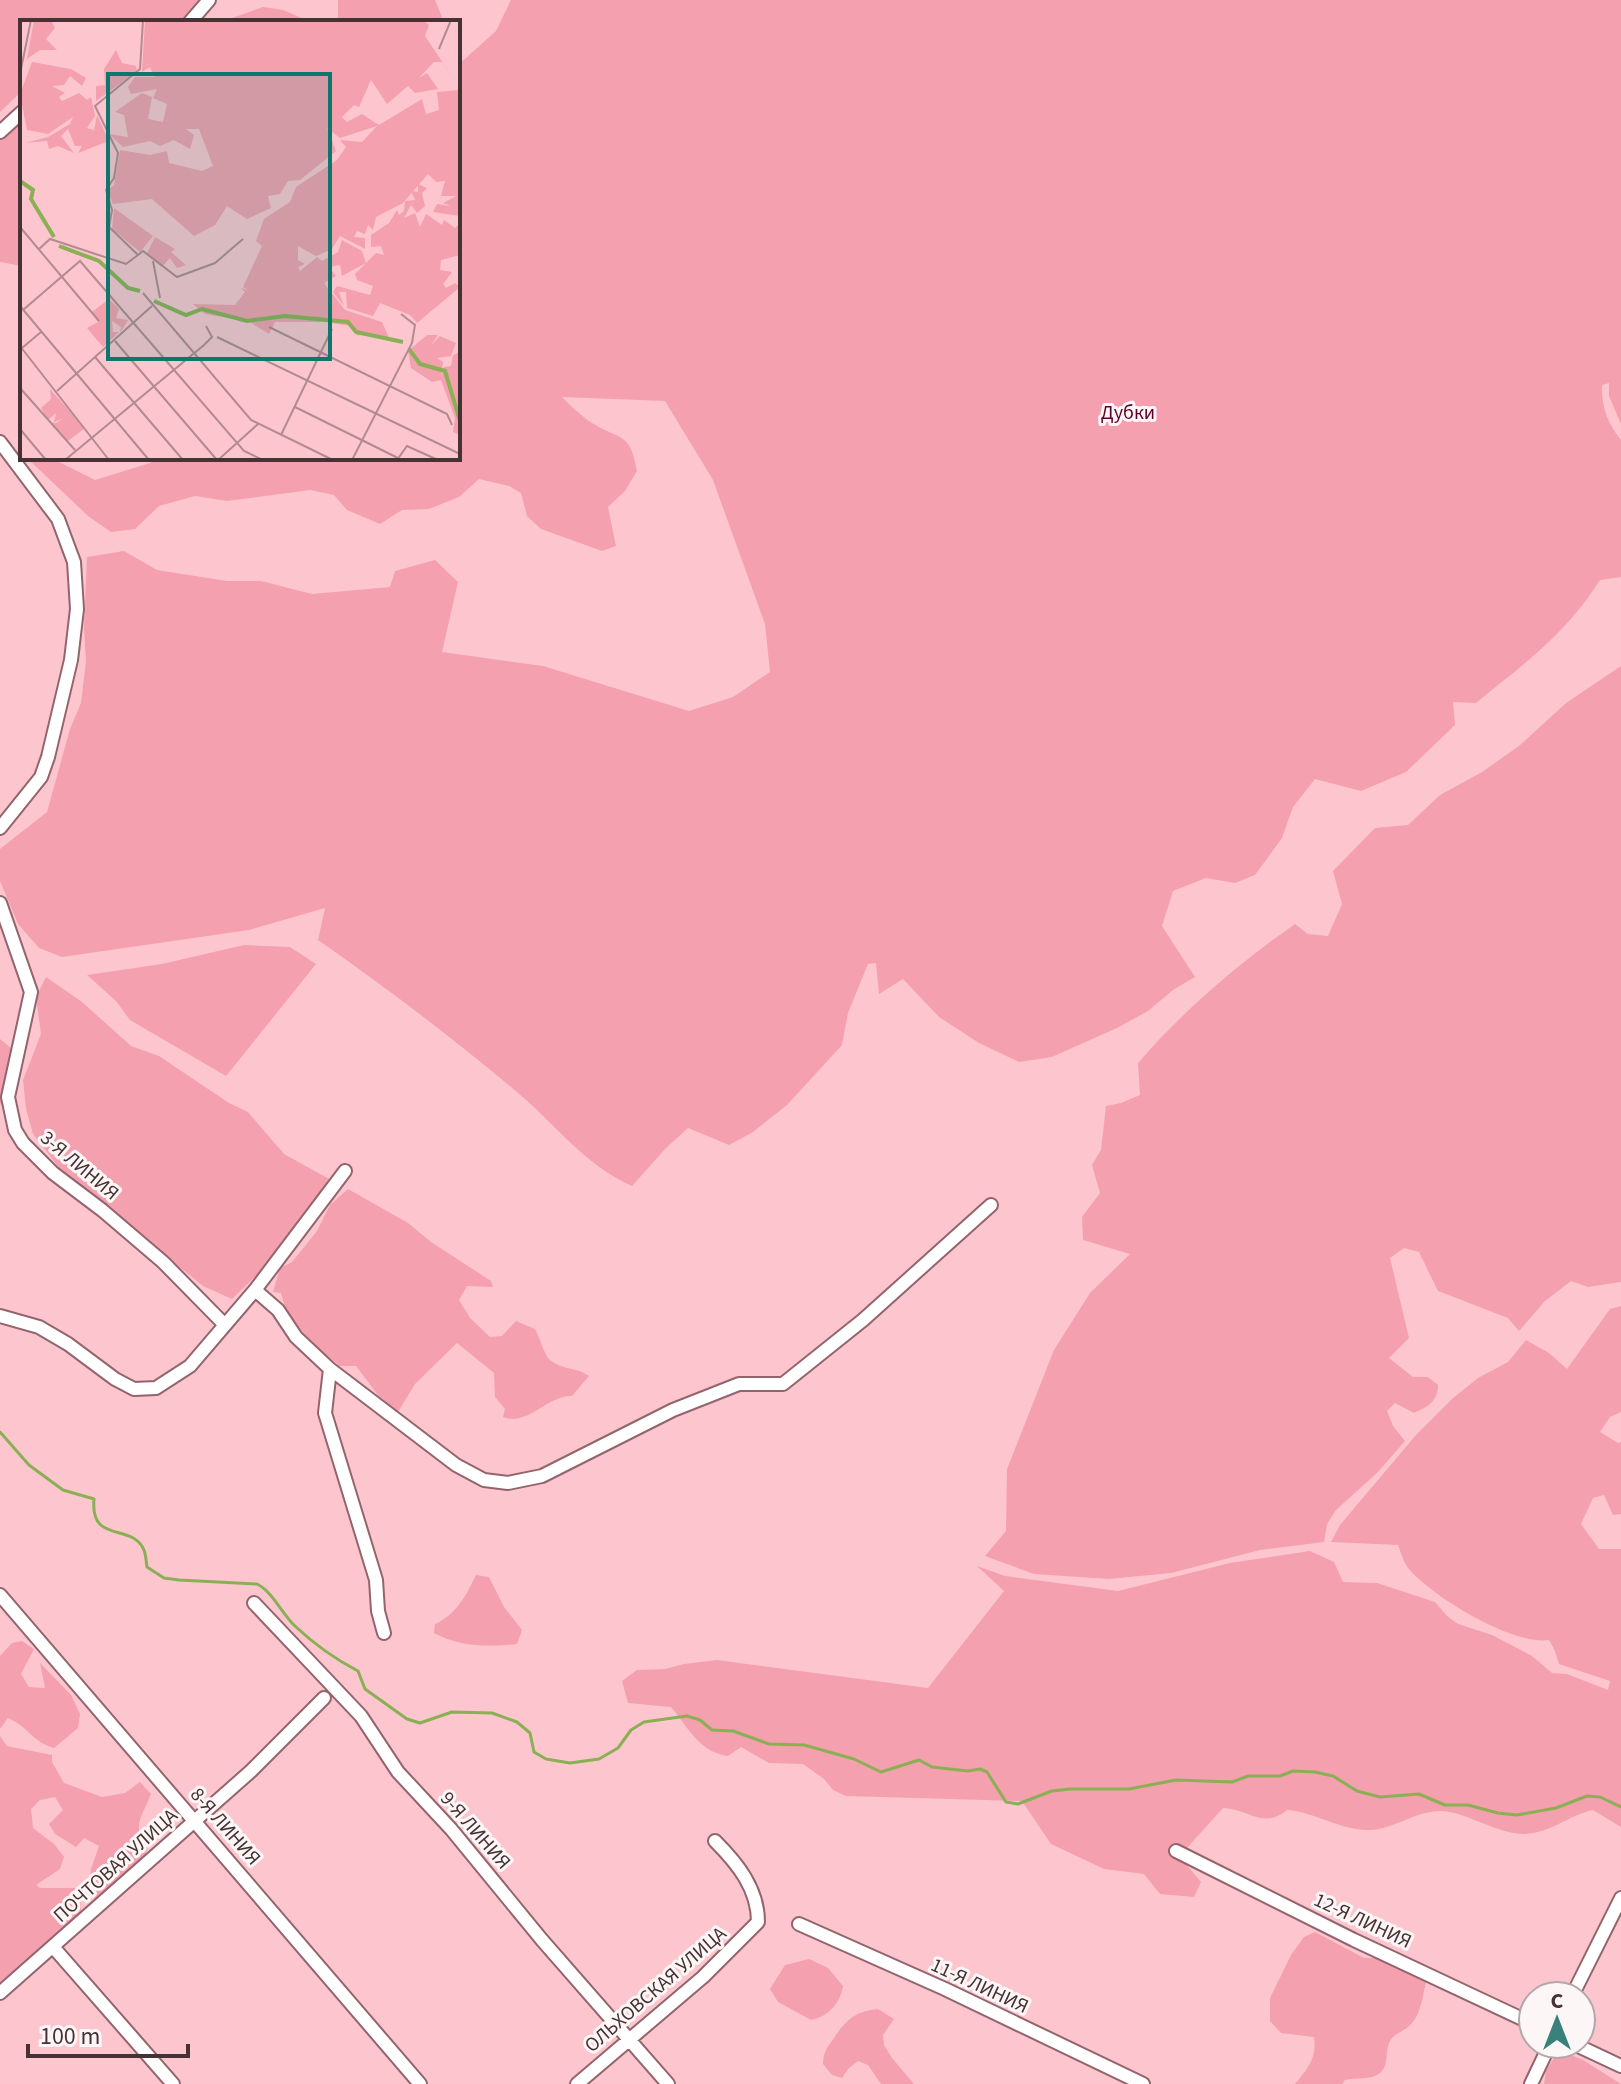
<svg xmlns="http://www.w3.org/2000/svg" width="1621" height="2084" font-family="'Source Sans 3',sans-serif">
  <rect width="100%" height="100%" fill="#fdc6cf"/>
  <path fill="#f4a0af" d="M 0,0 L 205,0 L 179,22 L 22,22 L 22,91 L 0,112 Z
    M 338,0 L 435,0 L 444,22 L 338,22 Z
    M 511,0 L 1621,0 L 1621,424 L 1609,396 L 1609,383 L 1602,385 C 1601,406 1608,424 1621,440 L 1621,577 L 1600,580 C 1565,635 1525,663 1476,703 L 1453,702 L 1455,725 L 1406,772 L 1361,791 L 1315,779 L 1293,807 L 1282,838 L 1255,875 L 1235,883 L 1206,878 L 1173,891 L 1162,926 L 1195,977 L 1173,990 L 1148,1011 L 1117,1028 L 1052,1057 L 1019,1062 L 979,1043 L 939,1017 L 903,979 L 879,994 L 876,963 L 868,964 L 848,1013 L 842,1045 L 787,1105 L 753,1132 L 729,1145 L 688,1128 L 666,1148 L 632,1186 C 586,1166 556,1125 518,1093 C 454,1039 387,988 318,940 L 325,908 L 249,930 L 62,957 L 39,948 L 18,924 L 0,881 L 0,849 L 47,812 L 70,729 L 81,703 L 86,661 L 84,628 L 87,557 L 124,551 L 157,570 L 227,581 L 261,581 L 312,594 L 390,587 L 395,571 L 435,560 L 458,582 L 442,652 L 543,666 L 689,711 L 733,697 L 770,672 L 765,624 L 713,480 L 665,401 L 562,397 C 570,405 581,416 592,423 C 621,441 630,431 637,471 L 625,491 L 608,507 L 616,546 L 602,551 L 541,529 L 527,516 L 521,493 L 509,486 L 479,479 L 459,497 L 429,509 L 402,510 L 380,524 L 347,510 L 334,495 L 310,490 L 227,501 L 195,496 L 159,506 L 135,529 L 111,532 L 88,516 L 27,458 L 51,458 L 95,480 L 150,463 L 154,458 L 458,458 L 458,65 L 496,31 Z
    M 263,7 L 283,10 L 311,22 L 221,22 Z
    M 22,121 L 22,266 L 0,262 L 0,137 Z
    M 1621,666 L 1621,1282 L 1588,1287 L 1571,1281 L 1545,1301 L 1519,1331 L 1508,1318 L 1438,1291 L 1419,1252 L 1404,1248 L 1390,1258 L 1409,1338 L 1389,1358 L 1413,1377 L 1428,1377 L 1438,1385 C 1438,1401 1428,1407 1414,1413 L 1395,1403 L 1387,1411 L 1393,1426 L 1405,1441 L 1378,1472 L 1336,1510 L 1327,1524 L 1324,1542 L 1260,1550 L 1171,1573 L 1109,1579 L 1034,1574 L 985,1556 L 1006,1531 L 1007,1469 L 1054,1350 L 1090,1293 L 1130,1254 L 1083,1240 L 1082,1217 L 1100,1193 L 1092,1165 L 1101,1150 L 1106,1106 L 1121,1103 L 1140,1095 L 1138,1063 C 1183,1011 1238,964 1295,924 L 1308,934 L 1328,936 L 1342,904 L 1333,871 L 1375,828 L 1408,825 L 1440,795 L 1482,772 L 1519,746 L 1566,703 Z
    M 244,945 L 290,947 L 316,964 L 226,1076 L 130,1020 L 116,1001 L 87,975 L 162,964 Z
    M 46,977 L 82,1002 L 131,1046 L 159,1056 L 229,1103 L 248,1112 L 284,1154 L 331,1180 L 257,1275 L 232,1299 L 203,1286 L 150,1243 L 93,1203 L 71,1183 L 33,1134 L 26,1109 L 23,1080 L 41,1034 L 36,997 Z
    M 0,1039 L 12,1049 L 13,1063 L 0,1106 Z
    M 348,1189 L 408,1223 L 431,1242 L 491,1281 L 493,1287 L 467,1286 L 459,1300 L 470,1318 L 490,1337 L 502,1336 L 516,1321 L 535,1329 C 539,1336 544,1353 548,1358 C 559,1370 577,1367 589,1376 L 572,1396 C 546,1396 527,1427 503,1417 L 505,1409 L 495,1397 L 494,1373 L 457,1343 L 415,1384 L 398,1412 L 378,1395 L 356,1366 L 340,1366 L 311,1342 L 286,1311 L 281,1293 L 273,1292 L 280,1268 L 292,1262 L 317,1231 L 330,1205 Z
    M 1621,1306 L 1621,1412 L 1610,1417 L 1600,1432 L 1618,1443 L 1621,1442 L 1621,1514 L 1613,1515 L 1604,1495 L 1593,1498 L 1581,1524 L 1599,1549 L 1621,1549 L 1621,1827 L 1593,1810 C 1569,1815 1551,1833 1524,1834 C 1497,1834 1469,1813 1442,1811 C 1417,1810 1394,1829 1370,1830 C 1342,1831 1315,1812 1287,1810 C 1263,1830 1250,1809 1223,1808 L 1186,1849 L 1185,1863 L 1201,1882 L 1194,1897 L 1160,1894 L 1144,1874 L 1104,1869 L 1051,1844 L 1022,1801 L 846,1796 L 833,1790 L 824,1779 L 803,1764 L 769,1763 L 741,1747 L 728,1756 C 699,1752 688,1727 671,1707 L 628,1703 L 622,1681 L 637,1670 L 665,1669 L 684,1664 L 717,1660 L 928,1688 L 1004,1591 L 977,1566 L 1005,1576 L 1118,1591 L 1230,1563 L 1310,1551 L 1334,1562 L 1343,1582 L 1377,1583 L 1435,1602 L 1447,1616 L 1458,1624 L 1492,1635 L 1532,1656 L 1552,1673 L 1567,1674 L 1608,1690 L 1610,1681 L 1559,1664 L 1555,1651 L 1549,1640 C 1513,1646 1431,1596 1408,1568 C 1403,1561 1401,1553 1398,1545 L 1331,1542 L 1340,1525 L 1416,1435 L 1453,1398 L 1478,1378 L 1508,1362 L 1526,1340 L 1549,1353 L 1567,1369 L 1610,1309 Z
    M 476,1575 L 489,1577 L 504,1607 L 522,1630 L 517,1644 C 488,1647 460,1647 434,1633 L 435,1624 C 456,1615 467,1594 476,1575 Z
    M 22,1641 L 34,1649 L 21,1674 L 29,1687 L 45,1688 L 40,1663 L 71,1695 L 80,1714 L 78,1728 L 54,1748 C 32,1742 29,1727 8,1718 L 0,1729 L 0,1656 L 12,1643 Z
    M 0,1736 L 7,1746 L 52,1755 L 52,1762 L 64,1783 L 102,1797 L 125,1793 L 140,1782 L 151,1794 C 142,1818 131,1824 147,1849 L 143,1864 L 98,1903 L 88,1891 L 91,1869 L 99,1846 L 84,1838 L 76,1847 L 55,1834 L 49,1824 L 63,1810 L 55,1797 L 40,1800 L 31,1809 L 33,1828 L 54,1844 L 64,1857 L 60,1869 L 36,1885 L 40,1888 L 80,1888 L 81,1912 L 0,1982 Z
    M 1315,1932 L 1364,1958 L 1380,1958 L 1413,1972 L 1426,1982 C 1423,1995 1421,2013 1412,2023 C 1405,2032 1394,2032 1389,2043 C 1385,2053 1389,2064 1381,2072 C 1371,2081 1356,2077 1345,2080 L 1342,2084 L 1295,2084 C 1308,2068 1317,2058 1314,2037 L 1281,2033 L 1270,2021 L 1270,1998 L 1291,1955 L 1304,1937 Z
    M 809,1959 L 828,1968 L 843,1986 C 840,2004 829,2016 811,2020 L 778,2002 L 770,1989 L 785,1965 Z
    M 878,2009 L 894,2019 L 883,2035 L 884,2045 L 892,2058 L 914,2084 L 881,2084 L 868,2065 L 858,2061 L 848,2069 L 842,2078 L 832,2075 L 823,2064 C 824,2049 828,2047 836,2035 C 848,2018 857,2011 878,2009 Z
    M 1559,2050 L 1583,2060 L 1621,2084 L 1544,2084 L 1546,2071 Z"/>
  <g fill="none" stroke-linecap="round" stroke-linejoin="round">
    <path stroke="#8aaf54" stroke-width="3" d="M 0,1432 L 29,1465 L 63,1490 L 94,1499 C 90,1544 130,1523 143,1548 C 146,1553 146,1561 147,1567 L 164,1578 L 179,1580 L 257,1584 C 273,1592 282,1614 295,1626 C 314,1644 335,1659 358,1671 L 365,1689 L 407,1719 L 420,1723 L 452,1712 L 492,1713 L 517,1722 L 530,1733 L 534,1752 L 546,1759 L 570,1763 L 599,1759 L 618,1748 L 631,1730 L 644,1722 L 687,1716 L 700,1720 L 712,1730 L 733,1731 L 769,1744 L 804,1745 L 854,1759 L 881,1772 L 919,1760 L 932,1767 L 968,1771 L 980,1769 L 987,1772 L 1006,1802 L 1018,1804 L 1052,1791 L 1070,1789 L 1129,1789 L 1176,1780 L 1232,1782 L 1248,1776 L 1280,1776 L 1293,1771 L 1315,1772 L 1333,1776 L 1357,1791 L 1380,1797 L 1419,1794 L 1445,1805 L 1468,1805 L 1498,1813 L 1517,1815 L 1556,1808 L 1587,1796 L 1600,1797 L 1621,1807"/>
    <g stroke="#94646d" stroke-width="16">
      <path id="minor" d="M 190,22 L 209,0
        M 0,132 L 22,112
        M 0,442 L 58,519 L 74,562 L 77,609 L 71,660 L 48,757 L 41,777 L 0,828
        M 0,903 L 31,992 L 8,1097 L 15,1130 L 23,1143 L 53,1173 L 102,1210 L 163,1262 L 224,1324
        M 255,1290 L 345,1171
        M 0,1316 L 39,1327 L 68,1344 L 115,1379 L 134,1389 L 156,1388 L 190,1366 L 255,1290 L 278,1310 L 296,1337 L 330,1369 L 456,1465 L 484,1480 L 508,1483 L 542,1476 L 673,1410 L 739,1384 L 783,1384 L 863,1320 L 991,1205
        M 330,1369 L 325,1413 L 376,1580 L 378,1611 L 384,1633
        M 0,1595 L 420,2084
        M 254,1603 L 361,1716 L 398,1772 L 451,1829 L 542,1940 L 668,2084
        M 1176,1851 L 1354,1940 L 1533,2024
        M 799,1924 L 945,1989 L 1143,2084
        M 54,1948 L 173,2084
        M 0,1993 L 251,1771 L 324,1698
        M 1572,1996 L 1621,1898
        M 1574,2044 L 1621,2066
        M 577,2084 L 703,1977 L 758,1922 C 758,1889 738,1864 715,1841
        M 1531,2084 L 1550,2044"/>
    </g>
    <use href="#minor" stroke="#fff" stroke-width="12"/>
  </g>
  <g text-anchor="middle" stroke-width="6" stroke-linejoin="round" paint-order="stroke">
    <g font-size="20" fill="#5e0024" stroke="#fcf6f7">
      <text x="1128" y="419">Дубки</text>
    </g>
    <g font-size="20" fill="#463134" stroke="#fcf6f7">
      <text transform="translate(80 1165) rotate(40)" y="7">3-Я ЛИНИЯ</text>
      <text transform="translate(226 1826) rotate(49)" y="7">8-Я ЛИНИЯ</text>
      <text transform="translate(476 1830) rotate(49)" y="7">9-Я ЛИНИЯ</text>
      <text transform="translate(115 1865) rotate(-42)" y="7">ПОЧТОВАЯ УЛИЦА</text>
      <text transform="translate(1363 1920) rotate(25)" y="7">12-Я ЛИНИЯ</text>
      <text transform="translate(980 1985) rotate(25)" y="7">11-Я ЛИНИЯ</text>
      <text transform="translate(655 1989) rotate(-41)" y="7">ОЛЬХОВСКАЯ УЛИЦА</text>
    </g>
  </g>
  <g transform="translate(20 20)">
    <rect width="440" height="440" fill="#fdc6cf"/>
    <path d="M 14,0 L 31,0 L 35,8 L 26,19 L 37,30 L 20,30 L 7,39 ZM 125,0 L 403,0 L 409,5 L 405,16 L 439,67 L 422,42 L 414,42 L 399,58 L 407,53 L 418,69 L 395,73 L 388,66 L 367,84 L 351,60 L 339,87 L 334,85 L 322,97 L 327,102 L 342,94 L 359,105 L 402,79 L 406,94 L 419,90 L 417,72 L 440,70 L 440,196 L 413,192 L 417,184 L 431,186 L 423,183 L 436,176 L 421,176 L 425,161 L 416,162 L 408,154 L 383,183 L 356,197 L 353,210 L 348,205 L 345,214 L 337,211 L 334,217 L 345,218 L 345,229 L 320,216 L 312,229 L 296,236 L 278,226 L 278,240 L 285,244 L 278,247 L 280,251 L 297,237 L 302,241 L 318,232 L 322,220 L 342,231 L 346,243 L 322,256 L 320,245 L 309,247 L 316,256 L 304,263 L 325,290 L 362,302 L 369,318 L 337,315 L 331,306 L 306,302 L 255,302 L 249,314 L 228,301 L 185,294 L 173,284 L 215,285 L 225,272 L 221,268 L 228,270 L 223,267 L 242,226 L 236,221 L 244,199 L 270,182 L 276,167 L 317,140 L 326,127 L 320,120 L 342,122 L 357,106 L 320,118 L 307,108 L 316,131 L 280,160 L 268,161 L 260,174 L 248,176 L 251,188 L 227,199 L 207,186 L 195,205 L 174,216 L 132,179 L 93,184 L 87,171 L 94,165 L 100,130 L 130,135 L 147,131 L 149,143 L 182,151 L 193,146 L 179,109 L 166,109 L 174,115 L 170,129 L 154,120 L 140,126 L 130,121 L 103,127 L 89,114 L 108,117 L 104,95 L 95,92 L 122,73 L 132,77 L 128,99 L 143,102 L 147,84 L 133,78 L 137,69 L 111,74 L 108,67 L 115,57 L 134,57 L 130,47 L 122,52 ZM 96,30 L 102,43 L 116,46 L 117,51 L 76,81 L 76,66 L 85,65 L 84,49 ZM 12,42 L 51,49 L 66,58 L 62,66 L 50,56 L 44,65 L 32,66 L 45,73 L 39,77 L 42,81 L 59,73 L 67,80 L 71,77 L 75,96 L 67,108 L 74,110 L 77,95 L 89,121 L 58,133 L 62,126 L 55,126 L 48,109 L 41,116 L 54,133 L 38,126 L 29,129 L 27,121 L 5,123 L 28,117 L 50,104 L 53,97 L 28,114 L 7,110 L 0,74 ZM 398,164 L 407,168 L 402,173 L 405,186 L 397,193 L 391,185 L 384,198 L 395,193 L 400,207 L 406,194 L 422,205 L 424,200 L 435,208 L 440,203 L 440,235 L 421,240 L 420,250 L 432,252 L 423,264 L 426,268 L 435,263 L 440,267 L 397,303 L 390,295 L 360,283 L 353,296 L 327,288 L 326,272 L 319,272 L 324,286 L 313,272 L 317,266 L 350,275 L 353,266 L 337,260 L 335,254 L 356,233 L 364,235 L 361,226 L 351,227 L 351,215 L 369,203 L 377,190 L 379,195 L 384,191 L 385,181 L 395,180 L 391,171 L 398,172 ZM 94,188 L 133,216 L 120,232 L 92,209 ZM 135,217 L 155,229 L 151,232 L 166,245 L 157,248 L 150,238 L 142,247 L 127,233 ZM 89,279 L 99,289 L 96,298 L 108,300 L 100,313 L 101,307 L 92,301 L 93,312 L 99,312 L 83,327 L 67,308 L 78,302 L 72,292 ZM 407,315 L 418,315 L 411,325 L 420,316 L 436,323 L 431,336 L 417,338 L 423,342 L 421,358 L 424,347 L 431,346 L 433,335 L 440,332 L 440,415 L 433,412 L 435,398 L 421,360 L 412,362 L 391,348 L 388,331 ZM 30,369 L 65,408 L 48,421 L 29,402 L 36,403 L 44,398 L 34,402 L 36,393 L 28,400 L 21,388 L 31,379 Z" fill="#f4a0af"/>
    <path fill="none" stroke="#8aaf54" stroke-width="4" d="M 0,161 L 13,170 L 11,179 L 34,217M 39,226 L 79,241 L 108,268 L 120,271M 134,281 L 166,295 L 182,289 L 227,301 L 265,296 L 328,302 L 336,312 L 383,322M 389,329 L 400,344 L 425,351 L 440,401"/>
    <path fill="none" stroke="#b48a91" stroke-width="2" d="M 419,29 L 431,0M 0,54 L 11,0M 0,207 L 79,301M 18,230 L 30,219 L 106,244 L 118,235M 118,235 L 89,207 L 92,190 L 86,170 L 94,158 L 98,133 L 75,86 L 120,49 L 123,0M 118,235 L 123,231 L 157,257 L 195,243 L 223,219M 133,241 L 140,278M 123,273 L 231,400 L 313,440M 0,286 L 129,440M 3,290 L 60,241 L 224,431 L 243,440M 249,307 L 427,394 L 432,405M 197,317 L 440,434M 95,321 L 197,440M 0,326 L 89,440M 2,328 L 21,312M 75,337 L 163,440M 0,368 L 55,430M 37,371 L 132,286M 275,387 L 378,438M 0,409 L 26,440M 261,415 L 312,309M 45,440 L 184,325 L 192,317 L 186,306M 198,440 L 238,404M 332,440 L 392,323 L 395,305 L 381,294M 377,440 L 387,426 L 418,440"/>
    <path fill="#0f766e" fill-opacity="0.15" stroke="#0f766e" stroke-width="4" d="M 88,54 L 310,54 L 310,339 L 88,339 Z"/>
    <rect width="440" height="440" fill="none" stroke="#463134" stroke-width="4"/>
  </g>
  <g transform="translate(1557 2020)"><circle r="38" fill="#fcf6f7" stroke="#b3a7a9" stroke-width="2"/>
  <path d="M0-6L14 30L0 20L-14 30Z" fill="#3a817b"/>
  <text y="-12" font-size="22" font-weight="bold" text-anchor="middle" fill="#463134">С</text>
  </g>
  <path d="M28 2044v12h160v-12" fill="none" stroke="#463134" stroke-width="4"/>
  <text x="40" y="2044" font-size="24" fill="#463134" stroke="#fcf6f7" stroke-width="6" paint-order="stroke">100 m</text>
</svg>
